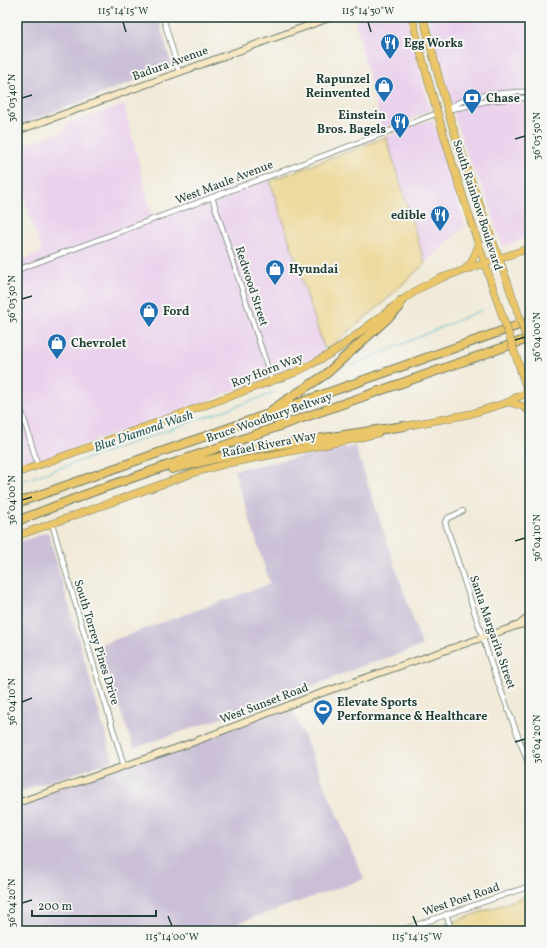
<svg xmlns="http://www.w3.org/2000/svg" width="547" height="948" font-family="Vollkorn,serif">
  <rect width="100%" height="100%" fill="#f6f6f2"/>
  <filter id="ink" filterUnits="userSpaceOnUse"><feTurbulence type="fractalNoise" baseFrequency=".025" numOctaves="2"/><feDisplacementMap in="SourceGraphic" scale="8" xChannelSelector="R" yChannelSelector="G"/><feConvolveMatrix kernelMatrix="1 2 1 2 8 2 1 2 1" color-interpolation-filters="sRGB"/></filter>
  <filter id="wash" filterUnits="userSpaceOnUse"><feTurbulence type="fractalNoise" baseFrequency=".012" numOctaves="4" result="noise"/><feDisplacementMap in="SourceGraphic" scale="16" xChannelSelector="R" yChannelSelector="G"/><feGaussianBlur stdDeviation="0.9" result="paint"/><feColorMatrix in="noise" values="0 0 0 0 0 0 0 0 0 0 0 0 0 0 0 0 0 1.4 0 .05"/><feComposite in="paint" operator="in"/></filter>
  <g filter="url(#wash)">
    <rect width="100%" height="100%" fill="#f1ead8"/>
    <path fill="#ead1ec" d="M 354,17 L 407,17 L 430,111 L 382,129 Z
      M 428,17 L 530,17 L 530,237 L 503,246 L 495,225 L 492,209 L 467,155 L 448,95 Z
      M 124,105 L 152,216 L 269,174 L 271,184 L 324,348 L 322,353 L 266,381 L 231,391 L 213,399 L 17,468 L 17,262 L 42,252 L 17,178 L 17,148 L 66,130 L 65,124 Z
      M 433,119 L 465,226 L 425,263 L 386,137 Z"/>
    <path fill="#cabfd6" d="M 17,17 L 158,17 L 172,67 L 17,126 Z
      M 355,446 L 422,646 L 360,667 L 298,692 L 134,748 L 97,646 L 270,584 L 234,470 Z
      M 48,532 L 113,761 L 17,792 L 17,543 Z
      M 291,705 L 364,879 L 215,931 L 17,931 L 17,803 Z"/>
    <path fill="#eeda9e" stroke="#868c69" d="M 386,137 L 425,263 L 385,301 L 329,348 L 324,348 L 270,181 Z
      M 530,895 L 530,931 L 427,931 Z"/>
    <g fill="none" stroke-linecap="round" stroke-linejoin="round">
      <path stroke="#51bbce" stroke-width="1" d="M 527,292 L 530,290
        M 351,366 L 482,310
        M 17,483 L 274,393"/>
    </g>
  </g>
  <g filter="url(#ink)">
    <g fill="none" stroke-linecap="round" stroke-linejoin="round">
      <g stroke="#687a6d" stroke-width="6">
        <path id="minor" d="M 163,17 L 179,72
          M 447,109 C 472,92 501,94 530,91
          M 447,109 C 463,109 477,102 493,100 C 505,99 518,99 530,97
          M 212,197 L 272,381
          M 17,270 L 438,113
          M 17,396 L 38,466
          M 463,511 L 448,518 L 445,522 L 493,669 L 530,768
          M 52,523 C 75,605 100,685 124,766
          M 446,914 L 452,931
          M 399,931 L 530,886"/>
      </g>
      <g stroke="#687a6d" stroke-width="8">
        <path id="secondary" d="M 17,131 L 332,17
          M 520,624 L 530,616
          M 17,803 L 191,743 L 310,697 L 519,625 L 530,623"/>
      </g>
      <g stroke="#687a6d" stroke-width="8">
        <path id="primary" d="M 412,17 C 435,115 468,213 500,309
          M 423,17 C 434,57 443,98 456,137 C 476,197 499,256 519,316
          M 465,269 L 471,263 L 479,245
          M 518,362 L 529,396
          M 509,402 L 522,406 L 530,411
          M 400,427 L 470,414 L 509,402 L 515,398 L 530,392
          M 17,473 L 294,373 L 312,364 L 338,349 L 401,301 L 420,288 L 441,278 L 530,248
          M 17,536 L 193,473 L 229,463 L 354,439 L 378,433"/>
      </g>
      <g stroke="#687a6d" stroke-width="10">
        <path id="motorway" d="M 272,410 C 289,397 308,387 326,374 L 399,308 L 401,301
          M 172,469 L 258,448 L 404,426
          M 17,503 L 530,321
          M 17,521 L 92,492 L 530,338"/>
      </g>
      <use href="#minor" stroke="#fff" stroke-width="4.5"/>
      <use href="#secondary" stroke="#f7e8c3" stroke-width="6"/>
      <use href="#primary" stroke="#ebc669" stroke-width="7"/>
      <use href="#motorway" stroke="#ebc669" stroke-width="8"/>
      <g stroke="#687a6d" stroke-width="8" stroke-linecap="butt">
        <path id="primary-bridge" d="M 500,309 L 518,362
          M 519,316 L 530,350"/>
      </g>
      <use href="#primary-bridge" stroke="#ebc669" stroke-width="7"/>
    </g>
  </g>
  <path fill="none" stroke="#1f3d34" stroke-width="1.5" d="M 123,22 L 126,32M 368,22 L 371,32M 22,98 L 32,95M 515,139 L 525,136M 22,299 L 32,296M 515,340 L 525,337M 22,500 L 32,497M 515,541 L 525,538M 22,702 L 32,698M 515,742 L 525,739M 22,903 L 32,900M 168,916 L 172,926M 413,916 L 417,926"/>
  <defs>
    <g id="restaurant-pin" transform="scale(1)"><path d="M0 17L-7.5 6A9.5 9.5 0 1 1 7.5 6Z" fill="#1f6fb2" stroke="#f6f6f2"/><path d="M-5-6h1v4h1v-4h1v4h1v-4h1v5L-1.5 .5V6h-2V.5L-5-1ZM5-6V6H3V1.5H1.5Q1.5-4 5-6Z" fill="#fff"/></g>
    <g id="shop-pin" transform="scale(1)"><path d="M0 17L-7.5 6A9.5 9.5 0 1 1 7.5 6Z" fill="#1f6fb2" stroke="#f6f6f2"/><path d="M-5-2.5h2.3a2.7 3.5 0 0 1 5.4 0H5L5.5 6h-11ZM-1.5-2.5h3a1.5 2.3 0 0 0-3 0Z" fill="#fff"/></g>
    <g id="bank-pin" transform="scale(1)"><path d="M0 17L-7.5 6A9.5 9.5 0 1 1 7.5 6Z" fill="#1f6fb2" stroke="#f6f6f2"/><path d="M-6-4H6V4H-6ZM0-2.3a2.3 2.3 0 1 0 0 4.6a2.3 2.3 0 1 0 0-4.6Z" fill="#fff"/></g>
    <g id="stadium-pin" transform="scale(1)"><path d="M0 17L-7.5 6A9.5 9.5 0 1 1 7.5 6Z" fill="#1f6fb2" stroke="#f6f6f2"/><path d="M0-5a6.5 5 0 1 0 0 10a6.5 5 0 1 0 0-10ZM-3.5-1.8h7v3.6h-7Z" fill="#fff"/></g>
  </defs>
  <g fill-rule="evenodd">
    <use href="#restaurant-pin" x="390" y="43"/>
    <use href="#shop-pin" x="384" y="86"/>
    <use href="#bank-pin" x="472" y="98"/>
    <use href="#restaurant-pin" x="400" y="122"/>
    <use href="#restaurant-pin" x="440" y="215"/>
    <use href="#shop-pin" x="275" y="269"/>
    <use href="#shop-pin" x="149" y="311"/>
    <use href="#shop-pin" x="57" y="343"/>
    <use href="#stadium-pin" x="323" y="709"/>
  </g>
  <g text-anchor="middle" stroke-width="4" stroke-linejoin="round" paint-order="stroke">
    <g font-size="12" font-weight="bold" fill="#1f3d34" stroke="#f6f6f2" text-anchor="start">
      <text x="404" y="47">Egg Works</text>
      <text x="370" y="83" text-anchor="end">Rapunzel<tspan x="370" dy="14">Reinvented</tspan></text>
      <text x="486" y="102">Chase</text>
      <text x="386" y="119" text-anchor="end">Einstein<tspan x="386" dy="14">Bros. Bagels</tspan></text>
      <text x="426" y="219" text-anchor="end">edible</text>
      <text x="289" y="273">Hyundai</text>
      <text x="163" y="315">Ford</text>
      <text x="71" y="347">Chevrolet</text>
      <text x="337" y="706">Elevate Sports<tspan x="337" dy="14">Performance &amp; Healthcare</tspan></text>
    </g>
    <g font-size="12" fill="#1f3d34" stroke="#f6f6f2">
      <text transform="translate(170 63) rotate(-20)" y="4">Badura Avenue</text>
      <text transform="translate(224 182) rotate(-21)" y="4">West Maule Avenue</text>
      <text transform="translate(478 205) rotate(72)" y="4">South Rainbow Boulevard</text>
      <text transform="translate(252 286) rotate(72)" y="4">Redwood Street</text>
      <text transform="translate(267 370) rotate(-21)" y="4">Roy Horn Way</text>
      <text transform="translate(269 417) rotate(-19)" y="4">Bruce Woodbury Beltway</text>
      <text transform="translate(269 444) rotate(-11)" y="4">Rafael Rivera Way</text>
      <text transform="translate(493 632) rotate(71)" y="4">Santa Margarita Street</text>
      <text transform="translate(97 642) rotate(73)" y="4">South Torrey Pines Drive</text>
      <text transform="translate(264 703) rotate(-21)" y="4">West Sunset Road</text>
      <text transform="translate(461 899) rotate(-19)" y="4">West Post Road</text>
    </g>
    <g font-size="13" font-style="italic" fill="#2c5c5a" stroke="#f6f6f2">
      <text transform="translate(143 430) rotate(-19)" y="5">Blue Diamond Wash</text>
    </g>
  </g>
  <rect width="547" height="948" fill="none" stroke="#f6f6f2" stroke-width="44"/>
  <path d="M32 910v6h124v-6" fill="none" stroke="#1f3d34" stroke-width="2"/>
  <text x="38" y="910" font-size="12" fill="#1f3d34" stroke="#f6f6f2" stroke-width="3" paint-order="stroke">200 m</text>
  <rect x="22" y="22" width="503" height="904" fill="none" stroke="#1f3d34" stroke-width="1.5"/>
  <g font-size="10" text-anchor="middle" fill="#1f3d34">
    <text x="123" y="14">115°14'15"W</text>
    <text x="368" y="14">115°14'30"W</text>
    <text transform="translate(11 98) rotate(-90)" y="4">36°03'40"N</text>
    <text transform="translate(536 136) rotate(-90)" y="4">36°03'50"N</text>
    <text transform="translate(11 299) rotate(-90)" y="4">36°03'50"N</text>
    <text transform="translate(536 337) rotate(-90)" y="4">36°04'00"N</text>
    <text transform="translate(11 500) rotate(-90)" y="4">36°04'00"N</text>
    <text transform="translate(536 538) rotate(-90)" y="4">36°04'10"N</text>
    <text transform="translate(11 702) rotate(-90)" y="4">36°04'10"N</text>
    <text transform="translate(536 739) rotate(-90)" y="4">36°04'20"N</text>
    <text transform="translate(11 903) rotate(-90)" y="4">36°04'20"N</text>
    <text x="172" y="940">115°14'00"W</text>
    <text x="417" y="940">115°14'15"W</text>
  </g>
</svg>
